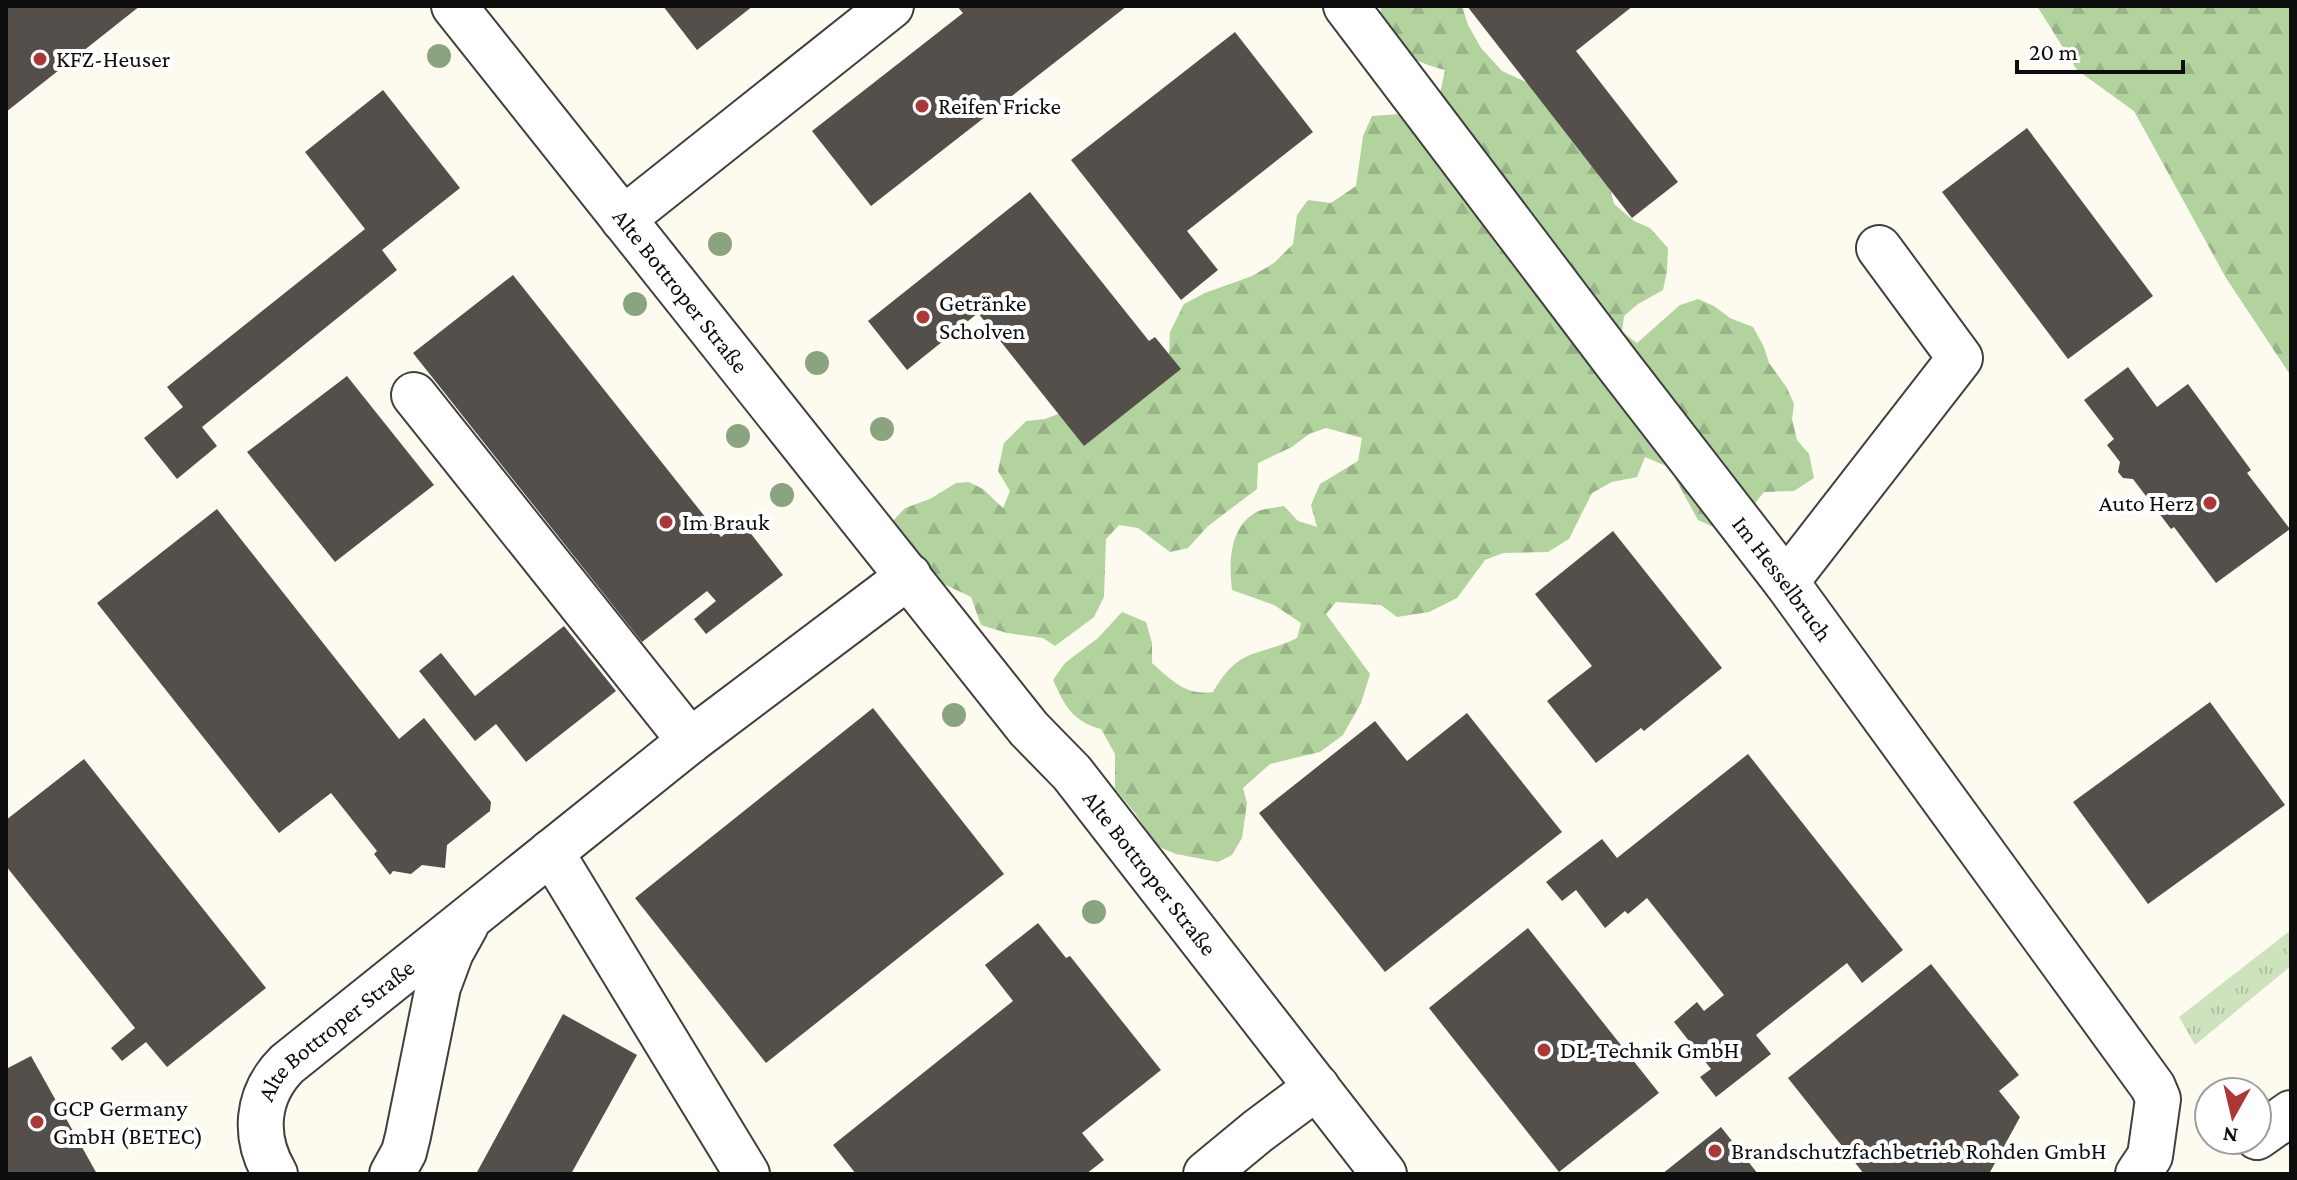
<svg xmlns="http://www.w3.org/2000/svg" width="2297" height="1180" font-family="'Crimson Pro',serif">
  <defs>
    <pattern id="grass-tufts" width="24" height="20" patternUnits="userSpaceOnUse" patternTransform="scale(2)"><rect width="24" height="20" fill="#cee3bd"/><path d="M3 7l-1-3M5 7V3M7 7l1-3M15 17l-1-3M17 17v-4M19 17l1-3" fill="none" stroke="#b0c2a1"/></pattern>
    <pattern id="forest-firs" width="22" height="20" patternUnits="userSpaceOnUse" patternTransform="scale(2)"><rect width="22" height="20" fill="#b2d29e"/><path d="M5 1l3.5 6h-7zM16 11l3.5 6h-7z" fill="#98b387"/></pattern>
  </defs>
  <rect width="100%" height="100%" fill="#fdfbef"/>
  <path fill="url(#grass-tufts)" d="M 2291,930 L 2291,966 L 2195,1045 L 2179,1017 Z"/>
  <path fill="url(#forest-firs)" d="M 1381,6 L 1462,6 L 1468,25 L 1481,48 L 1502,71 L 1569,102 L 1607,175 L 1614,204 L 1634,221 L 1650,228 L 1668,248 L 1667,271 L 1663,290 L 1638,304 L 1624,316 L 1622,332 L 1637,343 L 1680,305 L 1698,299 L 1714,306 L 1730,318 L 1753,327 L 1764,347 L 1769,363 L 1787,388 L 1794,404 L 1792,419 L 1797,440 L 1809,454 L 1814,478 L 1794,491 L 1764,492 L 1756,502 L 1751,521 L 1720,530 L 1698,520 L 1669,467 L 1645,457 L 1637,477 L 1612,482 L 1592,493 L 1569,539 L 1548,552 L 1503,553 L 1485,560 L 1457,598 L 1429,612 L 1397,617 L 1381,605 L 1336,602 L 1326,614 L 1370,674 L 1361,703 L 1343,735 L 1320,752 L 1270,764 L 1243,788 L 1247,803 L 1242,838 L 1232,855 L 1218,862 L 1176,854 L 1157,846 L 1135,813 L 1115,789 L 1115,754 L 1101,729 C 1072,721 1065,706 1053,680 L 1065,663 L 1098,638 L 1122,612 L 1146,622 L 1152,643 L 1152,663 C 1171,680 1186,696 1213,692 C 1240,646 1255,658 1297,638 L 1301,623 L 1274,605 L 1232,590 C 1229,563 1229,531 1253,514 C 1261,508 1275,508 1284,506 L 1298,521 L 1317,527 L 1311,505 L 1320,484 L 1358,461 L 1362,438 L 1326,428 L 1309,434 L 1292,447 L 1258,463 L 1257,489 L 1208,526 L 1188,548 L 1170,552 L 1138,528 L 1119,525 L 1106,539 L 1104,597 L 1094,617 L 1055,646 L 1043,638 L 1007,633 L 981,625 L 971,597 L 929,577 L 891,523 L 905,508 L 930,499 L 956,483 L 969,482 L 983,489 L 1003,508 L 1010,491 L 998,471 L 1004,443 L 1026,421 L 1045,419 L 1147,380 L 1169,354 L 1170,332 L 1184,304 L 1205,293 L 1252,276 L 1274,263 L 1293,244 L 1297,215 L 1308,200 L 1331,203 L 1356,186 L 1363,136 L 1372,116 L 1414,113 L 1438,103 L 1445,70 C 1414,62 1376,44 1381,6 Z
    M 2037,6 L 2291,6 L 2291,376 L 2226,278 L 2134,111 L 2077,70 Z"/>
  <path fill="#544f4b" d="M 6,6 L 140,6 L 6,112 Z
    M 663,6 L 753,6 L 697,50 Z
    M 957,6 L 1127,6 L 871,206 L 812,131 L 963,13 Z
    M 1467,6 L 1633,6 L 1576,51 L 1678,182 L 1632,218 Z
    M 1235,32 L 1313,132 L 1187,231 L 1218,270 L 1181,300 L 1071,160 Z
    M 383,90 L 460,188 L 382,250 L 397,270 L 202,427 L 217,446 L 177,479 L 144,438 L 183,407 L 167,387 L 365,229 L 305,152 Z
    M 2027,128 L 2153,296 L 2068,359 L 1942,192 Z
    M 1030,192 L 1149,341 L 1155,337 L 1181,369 L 1084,446 L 978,313 L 907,370 L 868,321 Z
    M 513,275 L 721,537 L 741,521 L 783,575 L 706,634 L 694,619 L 716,601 L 707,591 L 642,642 L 413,353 Z
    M 2128,367 L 2157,407 L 2188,384 L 2251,470 L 2247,473 L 2290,529 L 2216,583 L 2174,527 L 2171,529 L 2133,479 L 2123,478 L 2118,472 L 2120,462 L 2107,445 L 2114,439 L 2084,400 Z
    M 347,376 L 434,485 L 335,562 L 247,452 Z
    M 217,509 L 399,739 L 424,718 L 491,802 L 490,811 L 447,845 L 445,868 L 422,865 L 411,874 L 393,871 L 390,875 L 374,854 L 377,851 L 331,793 L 279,833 L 97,603 Z
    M 1613,531 L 1722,668 L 1644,731 L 1641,728 L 1596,763 L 1547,701 L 1592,666 L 1535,594 Z
    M 564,626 L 616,691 L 526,762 L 496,724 L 475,741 L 419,671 L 441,653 L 475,696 Z
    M 2210,702 L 2285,805 L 2148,904 L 2073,802 Z
    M 873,708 L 1004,874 L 766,1063 L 635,898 Z
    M 1467,713 L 1562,832 L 1385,972 L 1259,813 L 1375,721 L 1407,761 Z
    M 1748,754 L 1903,950 L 1862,983 L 1847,963 L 1756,1035 L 1771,1054 L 1716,1097 L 1700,1077 L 1711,1069 L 1674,1022 L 1697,1002 L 1704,1011 L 1724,995 L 1647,898 L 1628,914 L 1625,911 L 1605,928 L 1576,890 L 1562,901 L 1546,882 L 1602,839 L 1617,858 Z
    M 84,759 L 266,988 L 167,1067 L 146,1042 L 122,1061 L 111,1048 L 135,1028 L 6,866 L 6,820 Z
    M 1038,923 L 1066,958 L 1070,956 L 1161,1070 L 1082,1133 L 1104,1160 L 1086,1174 L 856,1174 L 833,1145 L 1013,1001 L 985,965 Z
    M 1528,928 L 1659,1093 L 1559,1172 L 1429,1008 Z
    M 1931,964 L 2019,1075 L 1999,1091 L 2020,1117 L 1989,1174 L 1864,1174 L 1788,1078 Z
    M 563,1014 L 637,1055 L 571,1174 L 476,1174 Z
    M 31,1056 L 97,1174 L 6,1174 L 6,1069 Z
    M 1721,1127 L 1758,1174 L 1662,1174 Z"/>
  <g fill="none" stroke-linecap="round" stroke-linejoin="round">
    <g stroke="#404040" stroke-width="48">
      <g id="minor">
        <path id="s1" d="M 454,6 L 1029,729 L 1072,773 L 1384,1174"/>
        <path id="s2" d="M 1346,6 L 1618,365 L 1786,582 L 2153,1087 L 2158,1099 L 2150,1156 L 2138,1174"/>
        <path d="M 623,219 L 891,6"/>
        <path d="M 414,395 L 690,741"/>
        <path d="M 1786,582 L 1960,358 L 1879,248"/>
        <path d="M 551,852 L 747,1174"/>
        <path d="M 2257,1137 L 2291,1113"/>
        <path id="s3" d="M 275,1174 C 253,1137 256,1095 287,1064 L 690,741 L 909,576"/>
        <path d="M 392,1174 L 404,1152 L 408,1136 L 438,987 L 451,952 L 466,925"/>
        <path d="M 1206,1174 L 1258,1131 L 1317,1087"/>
      </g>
    </g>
    <use href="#minor" stroke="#fff" stroke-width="44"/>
  </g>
  <g fill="#8ba480">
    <circle cx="439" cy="56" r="12"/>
    <circle cx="720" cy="244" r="12"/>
    <circle cx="635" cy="304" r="12"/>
    <circle cx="817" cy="363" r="12"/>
    <circle cx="882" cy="429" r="12"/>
    <circle cx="738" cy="436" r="12"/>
    <circle cx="782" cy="495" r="12"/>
    <circle cx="954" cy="715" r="12"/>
    <circle cx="1094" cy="912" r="12"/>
  </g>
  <g fill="#ac3836" stroke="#fff" stroke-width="3">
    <circle cx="40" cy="59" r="8"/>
    <circle cx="922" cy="106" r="8"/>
    <circle cx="923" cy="317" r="8"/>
    <circle cx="2210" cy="503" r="8"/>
    <circle cx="666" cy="522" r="8"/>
    <circle cx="1544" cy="1050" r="8"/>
    <circle cx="37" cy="1122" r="8"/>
    <circle cx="1715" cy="1151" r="8"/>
  </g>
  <g text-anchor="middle" stroke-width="8" stroke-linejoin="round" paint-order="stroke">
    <g font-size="24" fill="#0d0d0d" stroke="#fff" text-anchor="start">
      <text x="56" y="67">KFZ-Heuser</text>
      <text x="938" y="114">Reifen Fricke</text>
      <text x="939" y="311">Getränke<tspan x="939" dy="28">Scholven</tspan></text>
      <text x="2194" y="511" text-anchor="end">Auto Herz</text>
      <text x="682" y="530">Im Brauk</text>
      <text x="1560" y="1058">DL-Technik GmbH</text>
      <text x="53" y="1116">GCP Germany<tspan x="53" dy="28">GmbH (BETEC)</tspan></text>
      <text x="1731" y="1159">Brandschutzfachbetrieb Rohden GmbH</text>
    </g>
    <g font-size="24" fill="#0d0d0d" stroke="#fff">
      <text dy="8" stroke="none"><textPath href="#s1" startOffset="364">Alte Bottroper Straße</textPath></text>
      <text dy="8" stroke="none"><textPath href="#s2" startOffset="720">Im Hesselbruch</textPath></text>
      <text dy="8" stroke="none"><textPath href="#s1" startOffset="1112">Alte Bottroper Straße</textPath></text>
      <text dy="8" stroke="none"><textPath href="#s3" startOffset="178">Alte Bottroper Straße</textPath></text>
    </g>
  </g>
  <rect width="2297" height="1180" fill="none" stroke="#0d0d0d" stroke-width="16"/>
  <g transform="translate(2233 1116) rotate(188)"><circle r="38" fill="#ffffff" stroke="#9e9e9e" stroke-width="2"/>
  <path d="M0-6L14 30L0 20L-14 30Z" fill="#ac3836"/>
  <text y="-12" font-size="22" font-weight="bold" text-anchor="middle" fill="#0d0d0d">N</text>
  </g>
  <path d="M2017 60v12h166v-12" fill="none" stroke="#0d0d0d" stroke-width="4"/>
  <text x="2029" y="60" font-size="24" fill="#0d0d0d" stroke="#ffffff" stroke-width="6" paint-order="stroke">20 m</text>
</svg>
